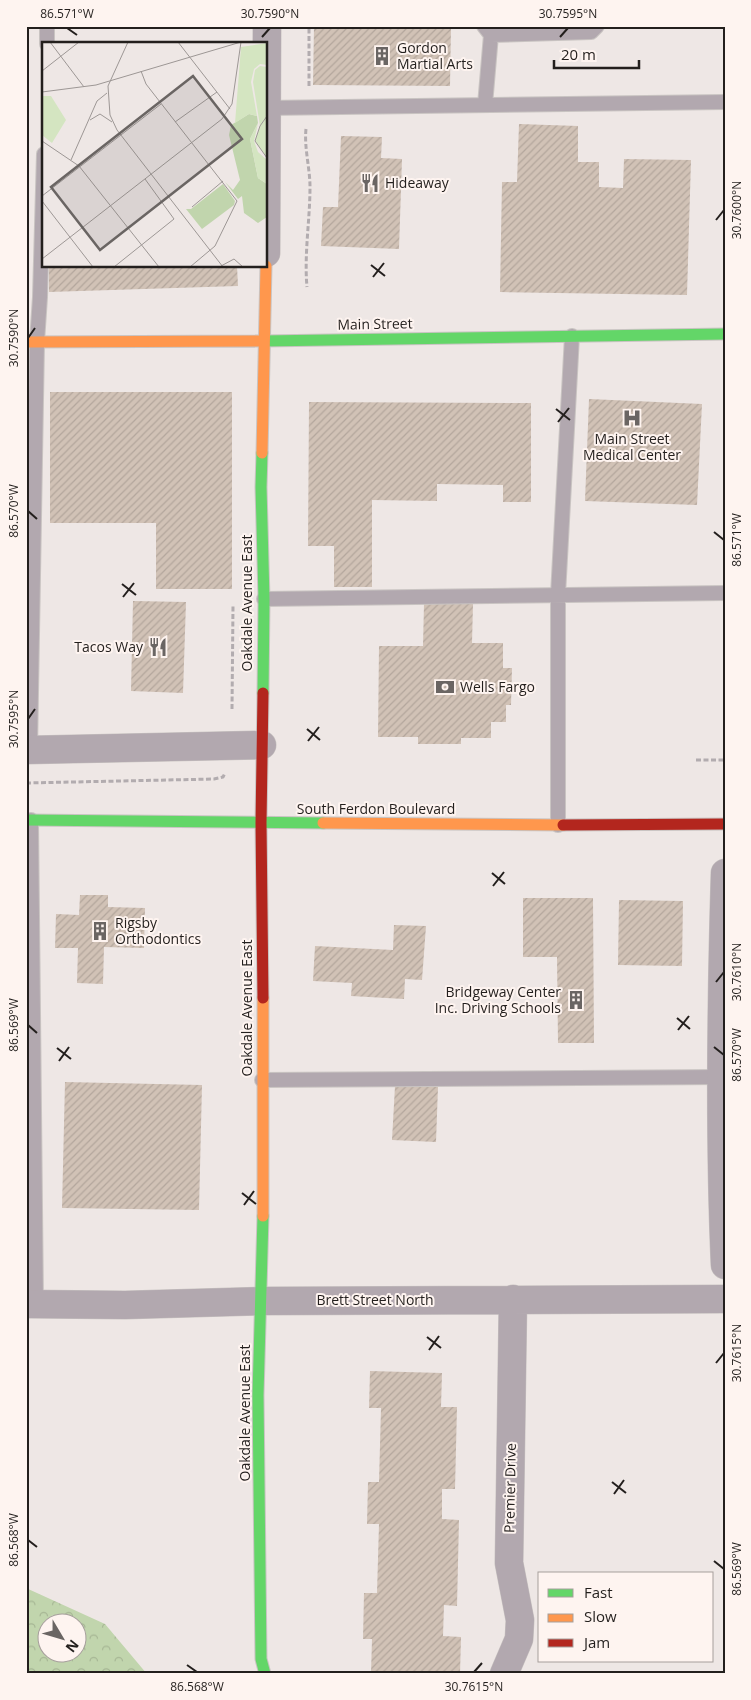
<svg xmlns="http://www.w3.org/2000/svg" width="751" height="1700" font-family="'Open Sans',sans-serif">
  <defs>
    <pattern id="forest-crowns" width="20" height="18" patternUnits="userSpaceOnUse" patternTransform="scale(1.25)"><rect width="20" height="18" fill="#c1d5ad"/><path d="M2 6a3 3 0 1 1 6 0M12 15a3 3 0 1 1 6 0" fill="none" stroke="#a6b694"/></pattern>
    <pattern id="building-hatch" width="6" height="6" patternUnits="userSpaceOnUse" patternTransform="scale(1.25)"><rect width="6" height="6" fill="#d1c2b6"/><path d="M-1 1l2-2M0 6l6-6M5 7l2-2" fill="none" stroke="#b3a69c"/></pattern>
  </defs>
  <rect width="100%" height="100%" fill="#eee7e5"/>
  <path fill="url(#forest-crowns)" fill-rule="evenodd" d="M 26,1588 L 105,1624 L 147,1674 L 26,1674 ZM 48,1622 L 78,1622 L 78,1652 L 48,1652 Z"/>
  <path fill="url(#building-hatch)" d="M 314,26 L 451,26 L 450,86 L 313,85 Z
    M 519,124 L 578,126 L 578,162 L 599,162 L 599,187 L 623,188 L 624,159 L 691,160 L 687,295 L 500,292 L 502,182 L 517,182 Z
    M 341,136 L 382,137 L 381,158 L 402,159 L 399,249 L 321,246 L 323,207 L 338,207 Z
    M 49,266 L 237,266 L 238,286 L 49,292 Z
    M 26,387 L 32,387 L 32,462 L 26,462 Z
    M 50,392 L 232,392 L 232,589 L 156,589 L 156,523 L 50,523 Z
    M 589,399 L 702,404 L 697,505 L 585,501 Z
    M 309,402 L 531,403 L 531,502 L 503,502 L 503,485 L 437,484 L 437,501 L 372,500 L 372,587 L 334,587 L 334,546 L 308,546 Z
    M 133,601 L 186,602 L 183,693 L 131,691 Z
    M 424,604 L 473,604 L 472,643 L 503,643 L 503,668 L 512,668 L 511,705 L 506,705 L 506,722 L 491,722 L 491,738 L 461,738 L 461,744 L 418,744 L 418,737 L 378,737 L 379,646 L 423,646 Z
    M 80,895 L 108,895 L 108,907 L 145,908 L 144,948 L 104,947 L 103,984 L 77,983 L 78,948 L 55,948 L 56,914 L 79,915 Z
    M 523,898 L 593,898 L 594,1043 L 558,1043 L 557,957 L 523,957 Z
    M 619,900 L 683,901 L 682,966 L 618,965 Z
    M 394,925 L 426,926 L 422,980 L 405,979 L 404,999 L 351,996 L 352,983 L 313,981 L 315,946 L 393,950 Z
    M 65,1082 L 202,1085 L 199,1210 L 62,1208 Z
    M 395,1086 L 438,1087 L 436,1142 L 392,1140 Z
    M 370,1371 L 442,1373 L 441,1407 L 457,1407 L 455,1489 L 442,1489 L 442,1519 L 459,1520 L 457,1606 L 444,1605 L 443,1636 L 461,1637 L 460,1674 L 371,1674 L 372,1639 L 363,1639 L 364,1593 L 377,1593 L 379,1524 L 367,1524 L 368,1482 L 379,1482 L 381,1408 L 369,1408 Z"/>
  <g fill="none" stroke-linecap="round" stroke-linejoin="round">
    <g stroke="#c9c4c2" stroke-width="16">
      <path id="lane" d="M 484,26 L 491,35 L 485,105
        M 491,35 L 591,32 L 597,26
        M 47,44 L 47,26
        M 266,108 L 725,102
        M 264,599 L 725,593
        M 30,750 L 37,342 L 40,297 L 44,154
        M 31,820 L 36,1304
        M 558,825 L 558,595 L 572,336
        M 262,1080 L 721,1077"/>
    </g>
    <g stroke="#c9c4c2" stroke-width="29">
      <path id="street" d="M 266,253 L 267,26
        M 26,750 L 262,745
        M 725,873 C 721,1004 719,1134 725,1265
        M 26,1304 L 125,1305 L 261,1301 L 725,1299
        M 504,1674 L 519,1639 L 520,1620 L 509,1563 L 513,1299"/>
    </g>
    <g stroke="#c9c4c2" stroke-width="13">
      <path id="fast" d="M 263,341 L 725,334
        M 262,453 L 261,487 L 264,599 L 263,693
        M 26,820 L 323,823
        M 263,1216 L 258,1395 L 261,1659 L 265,1674"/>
    </g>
    <g stroke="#c9c4c2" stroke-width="13">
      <path id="slow" d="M 26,342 L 263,341
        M 262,453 L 266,266
        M 323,823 L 563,825
        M 263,1216 L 263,998"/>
    </g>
    <g stroke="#c9c4c2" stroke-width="13">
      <path id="jam" d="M 563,825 L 725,824
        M 263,998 L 261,823 L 263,693"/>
    </g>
    <path stroke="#b2acaf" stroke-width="3" stroke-dasharray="5 2.5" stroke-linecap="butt" d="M 309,86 L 309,26
      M 306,129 C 304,148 310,168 310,187 C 310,220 304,254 307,287
      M 232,709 L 233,606
      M 696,760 L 725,760
      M 26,783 L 214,779 L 223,777 L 225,773"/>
    <use href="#lane" stroke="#b2a8af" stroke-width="14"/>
    <use href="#street" stroke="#b2a8af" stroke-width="28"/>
    <use href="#fast" stroke="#63d668" stroke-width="11"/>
    <use href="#slow" stroke="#ff974d" stroke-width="11"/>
    <use href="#jam" stroke="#b3261e" stroke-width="11"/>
  </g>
  <path fill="none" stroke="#231f1d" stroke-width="2" d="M 67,28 L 77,35M 262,37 L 270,28M 560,37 L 568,28M 716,220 L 724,210M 371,265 L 385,276M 373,277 L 384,263M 28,338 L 35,328M 556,409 L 570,420M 558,422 L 569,408M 28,511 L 37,519M 714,532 L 724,540M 122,584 L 136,595M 123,597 L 134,583M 28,719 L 35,709M 307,729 L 320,740M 308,741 L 319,727M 492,873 L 505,884M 493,886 L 504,872M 716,982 L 724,972M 677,1018 L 690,1029M 28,1025 L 37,1033M 678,1030 L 689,1016M 714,1047 L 724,1055M 57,1048 L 71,1059M 59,1061 L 69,1047M 242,1193 L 256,1204M 244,1205 L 254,1191M 427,1337 L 441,1348M 429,1350 L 439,1336M 716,1363 L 724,1353M 612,1482 L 626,1493M 614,1494 L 624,1480M 28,1540 L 37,1547M 714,1561 L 724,1569M 187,1665 L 197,1672M 474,1672 L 482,1663"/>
  <defs>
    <g id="building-bare" transform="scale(1.5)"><path d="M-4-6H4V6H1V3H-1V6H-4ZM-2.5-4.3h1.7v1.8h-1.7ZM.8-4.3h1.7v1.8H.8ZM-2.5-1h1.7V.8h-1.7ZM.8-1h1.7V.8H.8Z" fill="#6a6563" stroke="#fef4f0" stroke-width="2.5" paint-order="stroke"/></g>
    <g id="restaurant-bare" transform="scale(1.5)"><path d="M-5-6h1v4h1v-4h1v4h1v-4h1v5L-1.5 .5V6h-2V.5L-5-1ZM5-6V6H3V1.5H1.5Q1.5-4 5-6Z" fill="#6a6563" stroke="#fef4f0" stroke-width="2.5" paint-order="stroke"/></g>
    <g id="hospital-bare" transform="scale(1.5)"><path d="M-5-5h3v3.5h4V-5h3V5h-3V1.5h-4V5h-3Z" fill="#6a6563" stroke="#fef4f0" stroke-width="2.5" paint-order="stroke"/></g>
    <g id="bank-bare" transform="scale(1.5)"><path d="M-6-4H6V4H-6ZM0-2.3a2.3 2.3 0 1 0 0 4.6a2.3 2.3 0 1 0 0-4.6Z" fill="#6a6563" stroke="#fef4f0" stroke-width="2.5" paint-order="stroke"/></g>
  </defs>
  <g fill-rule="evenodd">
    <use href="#building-bare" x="382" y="56"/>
    <use href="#restaurant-bare" x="370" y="183"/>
    <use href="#hospital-bare" x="632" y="418"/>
    <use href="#restaurant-bare" x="158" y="647"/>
    <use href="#bank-bare" x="445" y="687"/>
    <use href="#building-bare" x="100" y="931"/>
    <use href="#building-bare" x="576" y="1000"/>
  </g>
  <g text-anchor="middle" stroke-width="4" stroke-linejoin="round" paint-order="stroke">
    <g font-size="14" fill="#231f1d" stroke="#fef4f0" text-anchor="start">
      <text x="397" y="53">Gordon<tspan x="397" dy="16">Martial Arts</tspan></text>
      <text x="385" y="188">Hideaway</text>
      <text x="632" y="444" text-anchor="middle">Main Street<tspan x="632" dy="16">Medical Center</tspan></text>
      <text x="143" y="652" text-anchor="end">Tacos Way</text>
      <text x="460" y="692">Wells Fargo</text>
      <text x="115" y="928">Rigsby<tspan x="115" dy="16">Orthodontics</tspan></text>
      <text x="561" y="997" text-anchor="end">Bridgeway Center<tspan x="561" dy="16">Inc. Driving Schools</tspan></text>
    </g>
    <g font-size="14" fill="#231f1d" stroke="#fef4f0">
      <text transform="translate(375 324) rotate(-1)" y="5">Main Street</text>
      <text transform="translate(247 603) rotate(-90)" y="5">Oakdale Avenue East</text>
      <text x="376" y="814">South Ferdon Boulevard</text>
      <text transform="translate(247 1008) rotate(-90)" y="5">Oakdale Avenue East</text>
      <text x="375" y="1305">Brett Street North</text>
      <text transform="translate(245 1413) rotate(-90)" y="5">Oakdale Avenue East</text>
      <text transform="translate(510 1488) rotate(-89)" y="5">Premier Drive</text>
    </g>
  </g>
  <g transform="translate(42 42)">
    <rect width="225" height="225" fill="#eee7e5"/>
    <path d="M 207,72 L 215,74 L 216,81 L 208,97 L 216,136 L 225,142 L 225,175 L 216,181 L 202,171 L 200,154 L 196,157 L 183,140 L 191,148 L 198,138 L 187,93 L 189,83 ZM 181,142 L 193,159 L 192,163 L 160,187 L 144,167 L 149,167 Z" fill="#c1d5ad"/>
    <path d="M 225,1 L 225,23 L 218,22 L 212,27 L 209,40 L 215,74 L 207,72 L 193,81 L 199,5 ZM 218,24 L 225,25 L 225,116 L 213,99 L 218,84 L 211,40 L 213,28 ZM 0,54 L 9,54 L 24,78 L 10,101 L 0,93 ZM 216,81 L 212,99 L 216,110 L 225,118 L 225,142 L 216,136 L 208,97 Z" fill="#d4e5c1"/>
    <path fill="none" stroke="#9d9795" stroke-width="1" d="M 8,0 L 42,45M 86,0 L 66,44 L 68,73 L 75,88 L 181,225M 136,0 L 188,67M 0,29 L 37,0M 99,29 L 104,42 L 195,159 L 173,204 L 148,225M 0,50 L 54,43 L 199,0M 225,74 L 218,84 L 213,99 L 225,116M 48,78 L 58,72 L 70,80M 133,80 L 175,50M 0,99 L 37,124 L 117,225M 29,118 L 55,59 L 65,51M 0,154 L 119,62M 0,159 L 51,225M 150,165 L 181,139M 0,217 L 180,77 L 190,62 L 199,0M 179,224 L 192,217 L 201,225M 72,225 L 132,177 L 103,137"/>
    <path fill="#6a6563" fill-opacity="0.15" stroke="#6a6563" stroke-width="2.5" d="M 151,34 L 200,97 L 58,208 L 9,145 Z"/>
    <rect width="225" height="225" fill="none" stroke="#231f1d" stroke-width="2.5"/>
  </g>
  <rect width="751" height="1700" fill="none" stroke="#fef4f0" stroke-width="55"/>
  <rect x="538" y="1572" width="175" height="90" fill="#fef4f0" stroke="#a69f9c"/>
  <rect x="548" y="1589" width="25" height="8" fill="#63d668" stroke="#a69f9c"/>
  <text x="584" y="1598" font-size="15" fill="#231f1d">Fast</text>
  <rect x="548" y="1614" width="25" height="8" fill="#ff974d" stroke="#a69f9c"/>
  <text x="584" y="1622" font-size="15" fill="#231f1d">Slow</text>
  <rect x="548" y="1639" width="25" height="8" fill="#b3261e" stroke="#a69f9c"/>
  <text x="584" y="1648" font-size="15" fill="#231f1d">Jam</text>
  <g transform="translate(62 1638) rotate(128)"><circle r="24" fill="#fef4f0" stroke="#a69f9c"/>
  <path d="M0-4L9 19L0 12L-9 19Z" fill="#6a6563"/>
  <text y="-8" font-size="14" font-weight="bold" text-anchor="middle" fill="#231f1d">N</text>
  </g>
  <path d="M554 60v8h85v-8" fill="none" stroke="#231f1d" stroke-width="2.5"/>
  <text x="561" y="60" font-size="15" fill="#231f1d" stroke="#fef4f0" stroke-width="4" paint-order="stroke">20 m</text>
  <rect x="28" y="28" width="696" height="1644" fill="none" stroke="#231f1d" stroke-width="2"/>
  <g font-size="12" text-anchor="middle" fill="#231f1d">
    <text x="67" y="18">86.571°W</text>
    <text x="270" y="18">30.7590°N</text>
    <text x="568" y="18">30.7595°N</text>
    <text transform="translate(737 210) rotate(-90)" y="4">30.7600°N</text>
    <text transform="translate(14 338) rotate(-90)" y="4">30.7590°N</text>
    <text transform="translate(14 511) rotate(-90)" y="4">86.570°W</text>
    <text transform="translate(737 540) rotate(-90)" y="4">86.571°W</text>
    <text transform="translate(14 719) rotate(-90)" y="4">30.7595°N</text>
    <text transform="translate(737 972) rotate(-90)" y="4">30.7610°N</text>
    <text transform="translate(14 1025) rotate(-90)" y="4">86.569°W</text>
    <text transform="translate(737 1055) rotate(-90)" y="4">86.570°W</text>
    <text transform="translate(737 1353) rotate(-90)" y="4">30.7615°N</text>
    <text transform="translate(14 1540) rotate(-90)" y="4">86.568°W</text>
    <text transform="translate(737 1569) rotate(-90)" y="4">86.569°W</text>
    <text x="197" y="1691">86.568°W</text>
    <text x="474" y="1691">30.7615°N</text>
  </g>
</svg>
